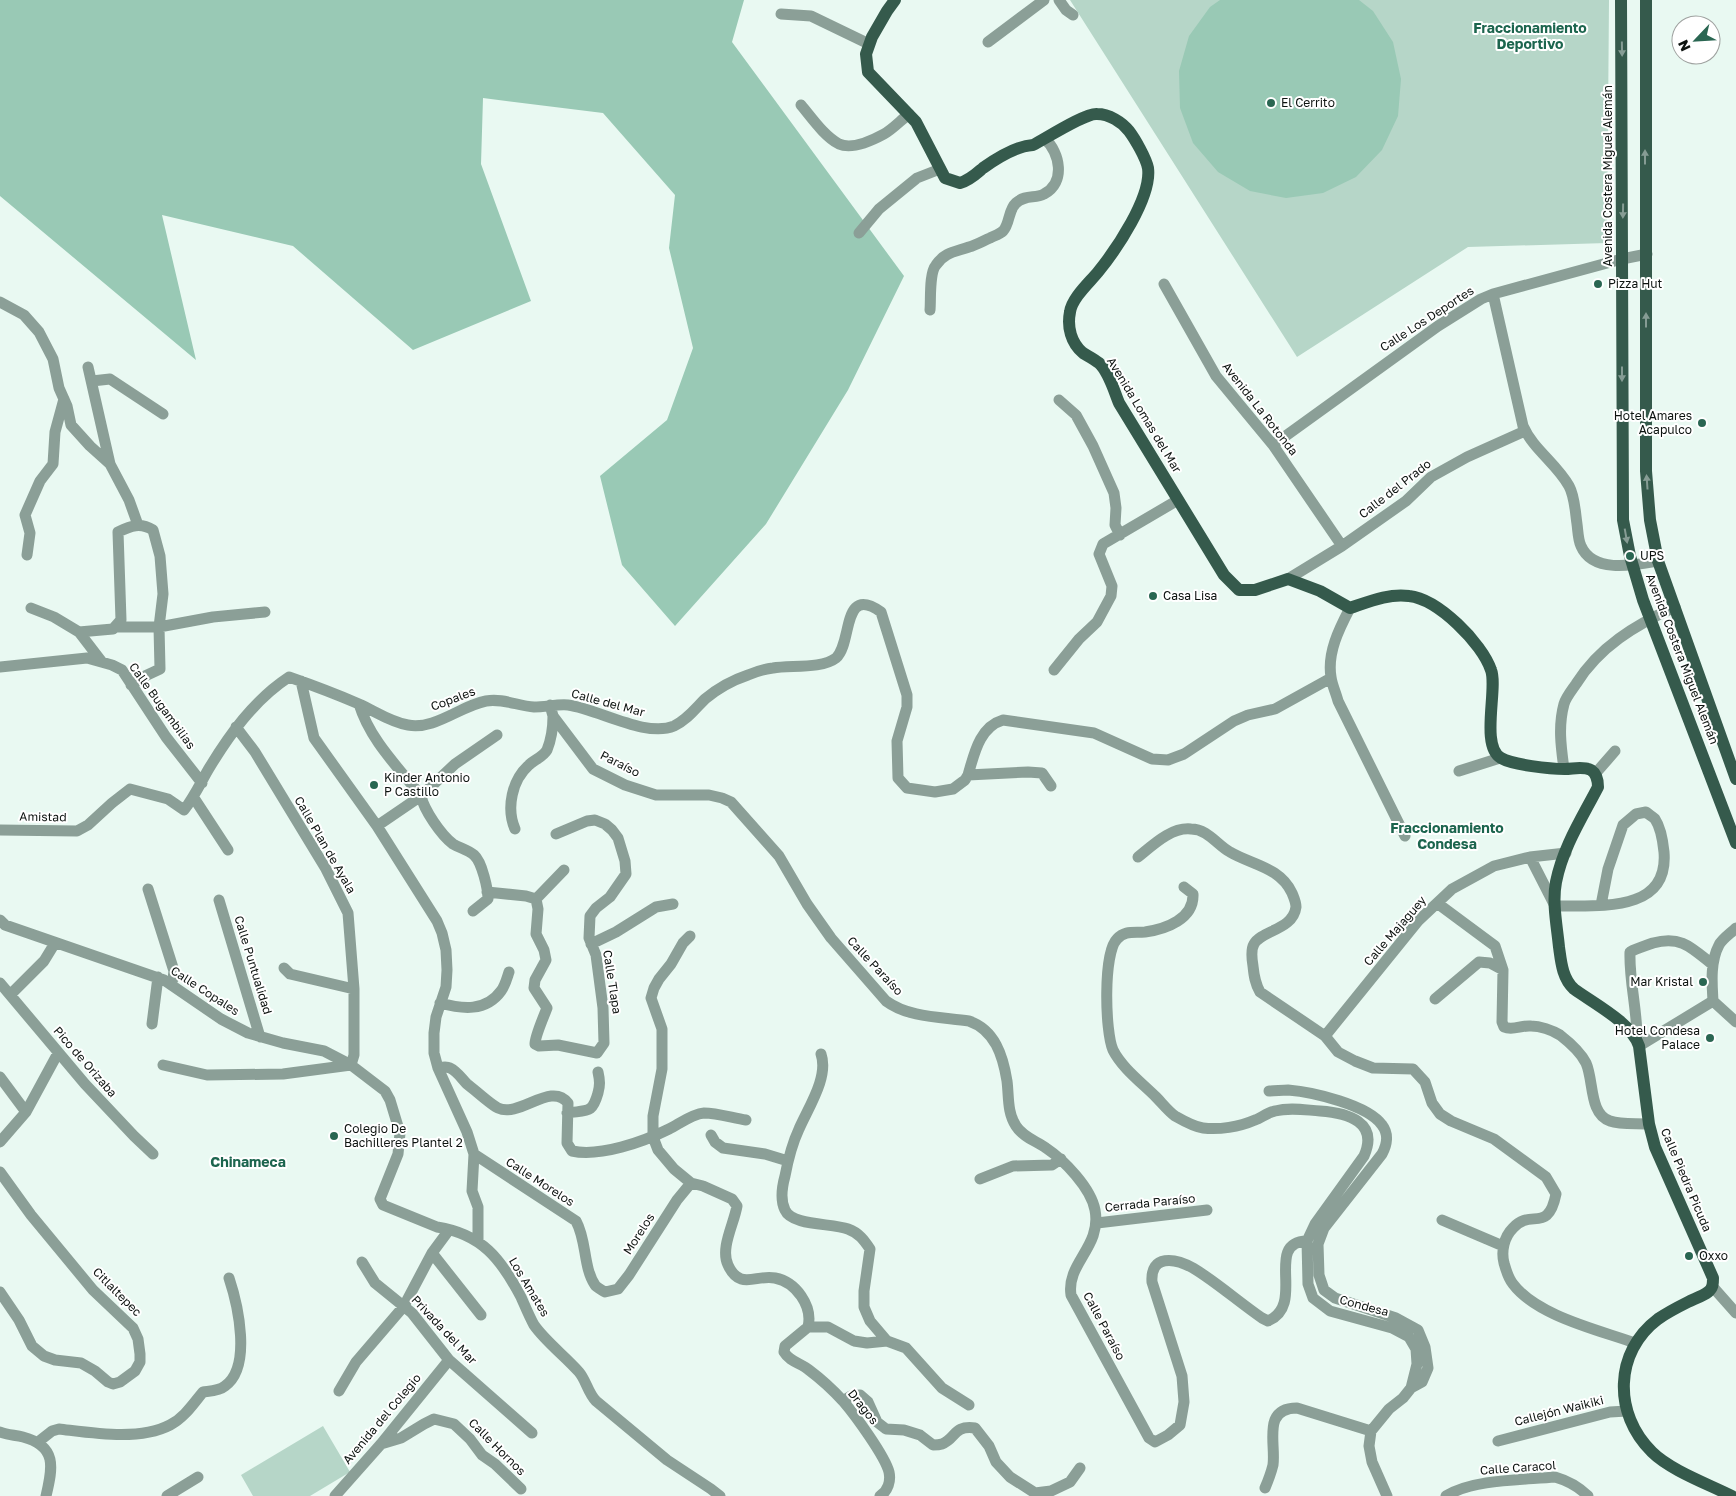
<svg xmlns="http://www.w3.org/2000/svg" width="1736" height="1496" font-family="'Golos Text',sans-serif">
  <rect width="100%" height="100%" fill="#e9f9f2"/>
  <path fill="#b6d6c8" d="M 1070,0 L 1609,0 L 1607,243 L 1468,247 L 1297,357 Z
    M 323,1426 L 350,1472 L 310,1496 L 253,1496 L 241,1475 Z"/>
  <path fill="#99c9b5" d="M 0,0 L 744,0 L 732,42 L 904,276 L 848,390 L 766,524 L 675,626 L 622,565 L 600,476 L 667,420 L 693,348 L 669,248 L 675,195 L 603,113 L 483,98 L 481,164 L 531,301 L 413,350 L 293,246 L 162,215 L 196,360 L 0,196 Z
    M 1220,0 L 1359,0 L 1373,11 L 1393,42 L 1401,79 L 1398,116 L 1382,150 L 1356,177 L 1323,193 L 1286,198 L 1250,191 L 1218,172 L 1193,143 L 1180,108 L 1179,71 L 1189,36 L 1210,7 Z"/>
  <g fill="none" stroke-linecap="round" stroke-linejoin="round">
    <path stroke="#8b9f97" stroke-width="11" d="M 1059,0 L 1066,10 L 1073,15
      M 781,14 L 811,16 L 869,44
      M 988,42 L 1044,0
      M 801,105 C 812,118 824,136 839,144 C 852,150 873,140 884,134 C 893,129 901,120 909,114
      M 859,233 L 879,209 L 917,178 L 940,169
      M 1164,284 L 1216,376 L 1273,445 L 1342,546
      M 1493,294 L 1523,426 C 1533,449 1557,464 1569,486 C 1575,497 1575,511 1577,524 C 1578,531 1578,540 1581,546 C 1593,574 1635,565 1658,561
      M 0,302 L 24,315 L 39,332 L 53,359 L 59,388 L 67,406 L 71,425 L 90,446 L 110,464 L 129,500 L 138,525
      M 930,310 C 931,299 929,273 936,265 C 945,252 955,252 969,247 C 976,245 983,241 990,238 C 994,236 1000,234 1003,231 C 1010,224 1008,210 1016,203 C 1026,194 1035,199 1044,194 C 1066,183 1060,152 1045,139
      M 88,367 L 110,464
      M 92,381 L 110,379 L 163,414
      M 1059,400 L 1076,415 L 1093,446 L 1114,493 L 1116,508 L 1115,525 L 1120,535
      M 1273,445 L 1438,326 L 1481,299 L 1493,294 L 1622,259 L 1647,254
      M 27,555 L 30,533 L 25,515 L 40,481 L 53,464 L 55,432 L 64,399
      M 1288,579 L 1342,546 L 1406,501 L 1431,477 L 1467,457 L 1525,431
      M 31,608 L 54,617 L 79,632 L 102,662
      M 1350,608 C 1339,629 1327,653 1331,677 C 1332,685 1336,693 1338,701 L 1405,836
      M 115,627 L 159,627 L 213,617 L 265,612
      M 79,632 L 113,629 L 121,620 L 118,532 C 131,526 140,522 153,530 L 160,556 L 163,594 L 159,627 L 160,669 L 145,676 L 131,685
      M 0,667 L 87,658 L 112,665 L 122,670 L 166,737 L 202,783
      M 1054,670 L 1079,639 L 1097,622 L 1111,596 L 1112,586 L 1099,554 L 1103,544 L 1178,500
      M 301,681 L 314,738 L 377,826 L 437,921 L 442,933 L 446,950 L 447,970 L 446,987 L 436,1017 L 434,1033 L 434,1053 L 438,1068 L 467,1132 L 474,1154 L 472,1191 L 478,1207 L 478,1241
      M 359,704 C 370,740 398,767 421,796 C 424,810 441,835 453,844 C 460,848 468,850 474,855 C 482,862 488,889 488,899 L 473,911
      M 550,705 L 553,716 L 593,769 L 625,785 L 656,795 L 709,795 L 722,798 L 731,802 L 779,856 L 807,904 L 831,938 L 886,1001 C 909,1018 942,1017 969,1021 C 995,1030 1003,1056 1007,1081 C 1009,1097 1007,1112 1016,1126 C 1023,1137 1036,1141 1046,1148 C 1064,1160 1091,1188 1095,1210 C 1102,1247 1066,1263 1071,1295 L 1149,1438 L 1155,1442 L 1168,1435 L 1180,1425 L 1184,1402 L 1182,1376 L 1152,1282 C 1150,1254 1175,1258 1193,1268 C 1215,1281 1240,1303 1262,1318 L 1268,1321 C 1307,1305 1263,1242 1307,1241
      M 236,727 L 255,752 L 326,869 L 348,913 L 354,989 L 354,1055 L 351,1065
      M 1564,769 C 1561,747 1558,726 1564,704 C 1566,697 1572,690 1576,684 C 1599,647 1635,625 1675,607
      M 1459,771 L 1500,758
      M 1595,774 L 1615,751
      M 968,775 L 1028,772 L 1042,773 L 1051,786
      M 194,798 L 228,850
      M 377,826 L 421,796 L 455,764 L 497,735
      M 515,829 C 506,808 512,780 529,765 C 534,760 543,757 547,750 C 551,740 553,726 553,716
      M 0,830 L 77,831 L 88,825 L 112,803 L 130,789 L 168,799 L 184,810 C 194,797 200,784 208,770 C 229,735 254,700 289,677 C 312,685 336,694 359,704 C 375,711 390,722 408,725 C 435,730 460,706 486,701 C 503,698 518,706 534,707 C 546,707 557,704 568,705 C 598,709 646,738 674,726 C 687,720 695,709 705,699 C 717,689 733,680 748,675 C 755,672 765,669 773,668 C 790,665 822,669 836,658 C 853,643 841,584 881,612 L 907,695 L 907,707 L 897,741 L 898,778 L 907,788 L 935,792 L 953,789 L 965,780 L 968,775 C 974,755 979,727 1003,720 L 1094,733 L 1152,759 L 1168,760 L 1184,754 L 1234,721 L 1248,715 L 1275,709 L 1331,678
      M 1138,857 C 1153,845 1171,827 1191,829 C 1208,829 1217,845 1230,852 C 1252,865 1280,867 1292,893 C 1294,898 1296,902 1296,907 C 1293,930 1262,930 1254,944 C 1251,949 1252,960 1253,966 C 1254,976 1255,983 1260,992 L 1325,1036 L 1338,1052 L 1355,1061 L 1373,1068 L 1413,1069 L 1425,1082 L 1432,1103 L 1440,1114 L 1451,1121 L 1494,1139 L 1546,1177 L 1556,1194 C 1548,1234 1531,1208 1513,1228 C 1504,1237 1501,1251 1504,1263 C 1506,1270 1508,1278 1513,1284 C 1537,1316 1599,1330 1635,1343
      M 1530,857 L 1555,906 C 1597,905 1669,914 1664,852 C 1663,842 1661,828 1655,819 C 1653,817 1648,814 1646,812 L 1636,814 L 1623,825 L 1608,869 L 1601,905
      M 1184,887 L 1193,894 C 1194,919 1166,929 1145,932 C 1134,933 1125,930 1117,939 C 1103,953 1105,1032 1113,1050 C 1122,1068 1142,1083 1156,1097 C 1162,1103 1168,1111 1175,1116 C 1182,1120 1195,1127 1203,1128 C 1219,1130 1239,1127 1255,1120 C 1261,1118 1268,1112 1275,1111 C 1290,1107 1305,1110 1320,1111 C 1348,1113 1379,1122 1364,1156 L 1315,1224 L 1307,1241 L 1308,1284 L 1313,1298 L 1330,1311 L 1392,1328 L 1409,1337 L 1416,1349 L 1417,1364 L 1411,1388 L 1403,1398 L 1389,1409 L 1371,1431 L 1369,1446 L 1372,1462 L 1387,1496
      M 148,889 L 174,971 L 173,979 L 170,983
      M 487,892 L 526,896 L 536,899
      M 536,899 L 538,909 L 536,934 L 544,950 L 546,960 L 535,980 L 534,988 L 547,1008 C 544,1016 535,1036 535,1044 L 539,1046 L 558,1045 L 597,1053 L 604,1043 L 603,1008 L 596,955 L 589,938 L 590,916 L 596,908 L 610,897 L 626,874 L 625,861 L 618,838 L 612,830 L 605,824 L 595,820 L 587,821 L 556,834
      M 536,899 L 564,870
      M 219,900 L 260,1037
      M 1437,903 L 1495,946 L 1503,970 L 1502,1022 L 1504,1027 C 1513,1031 1521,1025 1531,1026 C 1540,1026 1552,1030 1560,1035 C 1569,1042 1581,1053 1586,1063 C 1594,1081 1589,1114 1610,1121 C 1621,1125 1637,1123 1649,1124
      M 0,920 L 5,925 L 164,980 L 221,1019 L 248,1033 L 283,1043 L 324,1051 L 351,1065 L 385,1091 L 390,1100 L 400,1133 L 398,1154 L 380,1199 L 383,1205 L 437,1227 C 482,1234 501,1259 521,1297 C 525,1306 529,1316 534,1325 C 546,1342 565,1356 579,1372 C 586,1380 588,1393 596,1401 L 667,1460 L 711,1489 L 720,1496
      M 1736,928 C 1731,933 1722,939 1719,945 C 1710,962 1712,984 1713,1001 L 1736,1022
      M 690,936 L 683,943 L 671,964 L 659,979 L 654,988 L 651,998 L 662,1029 L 662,1069 L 653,1116 L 653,1137 L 658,1150 L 674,1169 L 691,1183 L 703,1186 L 732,1199 L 737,1206 C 734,1224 720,1248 728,1265 C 740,1291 756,1274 775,1278 C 796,1282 813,1306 808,1327 L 785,1346 L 784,1352 C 790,1362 801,1363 809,1370 C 821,1379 833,1390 843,1401 C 855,1415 885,1456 889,1472 C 891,1481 888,1491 880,1496
      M 591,944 L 616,932 L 656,907 L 673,904
      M 284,968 L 290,974 L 354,989
      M 0,983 L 85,1084 L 134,1136 L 153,1154
      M 11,994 L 44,961 L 55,943
      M 1435,999 L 1479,962 L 1490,963 L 1503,970
      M 440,1003 C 462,1009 486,1012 501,991 C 505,986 507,978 509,972
      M 152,1024 L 158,977
      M 1325,1036 L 1418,921 L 1452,889 L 1494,866 L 1530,857 L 1566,853
      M 1637,1037 C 1637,1009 1629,980 1630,952 C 1637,948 1645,946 1653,943 C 1681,935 1692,948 1713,965
      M 1639,1046 L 1713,1001
      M 821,1054 C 829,1077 808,1108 799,1129 C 792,1144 788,1160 785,1176 C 782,1187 780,1200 785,1210 C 792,1226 832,1223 848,1229 C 859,1233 864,1240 870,1249 L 864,1291 L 864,1307 L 870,1321 L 887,1341 L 906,1348 L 942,1388 L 969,1405
      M 163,1065 L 207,1075 L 283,1074 L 351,1065
      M 438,1068 C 443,1067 446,1066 450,1068 C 457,1071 462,1079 467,1084 C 474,1089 491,1105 498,1108 C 520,1118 551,1081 568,1103 L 567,1143 L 572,1151 C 600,1157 643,1142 669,1129 C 679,1124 692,1114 704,1113 C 717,1113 733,1118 746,1120
      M 0,1077 L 26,1112
      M 1269,1091 C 1275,1091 1282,1090 1288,1090 C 1313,1092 1368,1105 1382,1125 C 1389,1134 1387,1145 1382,1154 L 1324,1228 L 1318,1244 L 1319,1275 L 1324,1290 L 1335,1298 L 1396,1318 L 1418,1330 L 1425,1347 L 1428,1368 L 1422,1382 L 1411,1388
      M 567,1113 C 588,1110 592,1114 598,1093 C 600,1085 600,1081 598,1072
      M 711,1135 L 715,1142 L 723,1148 L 765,1154 L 788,1161
      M 0,1142 L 26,1112 L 58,1053
      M 474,1154 L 576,1221 C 587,1241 583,1267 595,1285 C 597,1288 602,1290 605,1292 L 618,1289 L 629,1275 L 677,1200 L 691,1183
      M 0,1172 L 31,1215 L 93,1290 L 133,1328 L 138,1339 L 140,1354 L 140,1362 L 135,1371 L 120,1382 L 113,1384 L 108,1382 L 95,1371 L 81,1363 L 55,1360 L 44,1356 L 32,1346 L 19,1320 L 0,1292
      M 980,1179 L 1013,1166 L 1052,1165 L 1061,1159
      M 1442,1220 L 1503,1246
      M 1097,1223 L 1207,1210
      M 432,1253 L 481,1315
      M 362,1262 L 375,1283 L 412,1313 L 449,1360 L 532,1433
      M 1712,1286 L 1736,1313
      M 808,1327 L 828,1327 L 854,1341 L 867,1343 L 887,1341
      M 339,1391 L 356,1362 L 404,1306 L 432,1253 L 449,1230
      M 843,1401 L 851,1396 L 860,1395 L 868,1402 L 877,1422 L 886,1429 L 904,1430 L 920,1435 L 933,1445 C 936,1445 939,1445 942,1444 C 956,1439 953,1425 975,1428 L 989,1446 L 996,1462 L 1010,1477 L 1035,1493 L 1051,1491 L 1070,1482 L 1080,1468
      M 0,1432 C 7,1435 15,1435 23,1437 C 57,1446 53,1467 46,1496
      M 1498,1441 L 1610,1412 L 1627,1411
      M 38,1442 L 52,1431 L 59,1429 C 93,1433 139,1441 170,1425 C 184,1418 193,1404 203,1392 C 210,1391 219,1391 225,1386 C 252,1367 238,1305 229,1278
      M 381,1444 L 401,1438 L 424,1424 L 434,1419 L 454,1424 L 470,1439 L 482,1455 L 495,1464 L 521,1489
      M 1265,1488 C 1268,1481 1271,1473 1273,1465 C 1276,1443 1262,1408 1297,1408 L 1371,1431
      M 167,1496 L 198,1477
      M 335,1496 L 381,1444 L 449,1360
      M 1446,1496 C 1473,1479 1523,1480 1555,1477 C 1569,1481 1578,1486 1588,1496"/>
    <path stroke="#355a4c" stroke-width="12" d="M 895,0 L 887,11 L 872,37 L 866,54 L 868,72 L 916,122 L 945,178 L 960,183 C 970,180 976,174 983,168 C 997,158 1016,146 1033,145 C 1045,139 1085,113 1097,114 C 1109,114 1122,122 1129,131 C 1135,139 1146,158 1148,168 C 1152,197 1116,250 1098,272 C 1089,283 1072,298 1070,312 C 1067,327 1071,343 1083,353 C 1088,356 1094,359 1099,363 C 1109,372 1114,391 1119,403 L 1224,575 L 1239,590 L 1255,590 L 1288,579 L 1320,591 L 1350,608 C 1368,602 1389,593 1409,596 C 1438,599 1482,643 1491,670 C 1498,688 1480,746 1501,758 C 1513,765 1550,769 1565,769 C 1573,769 1583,766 1591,770 C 1597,774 1598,781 1598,787 C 1582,818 1563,847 1556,882 C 1552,903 1557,926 1559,947 C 1561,961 1562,978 1574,989 C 1593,1003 1632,1023 1639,1046 L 1649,1124 L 1655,1147 L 1713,1278 C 1713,1284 1713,1288 1708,1292 C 1703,1296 1694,1299 1688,1302 C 1678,1307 1668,1312 1658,1319 C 1614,1352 1613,1414 1652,1452 C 1670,1470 1708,1484 1732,1496
      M 1621,0 L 1623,520 L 1630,556 L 1643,600 L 1736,843
      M 1646,0 L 1646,471 L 1650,520 L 1658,561 L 1736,779"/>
  </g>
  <defs><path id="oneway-solid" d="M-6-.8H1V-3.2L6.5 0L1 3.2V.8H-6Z" transform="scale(1.25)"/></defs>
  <g fill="#869c94">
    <use href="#oneway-solid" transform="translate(1622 49) rotate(89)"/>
    <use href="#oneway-solid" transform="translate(1645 157) rotate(-90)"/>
    <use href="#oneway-solid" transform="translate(1623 211) rotate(91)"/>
    <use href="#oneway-solid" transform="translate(1646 320) rotate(-90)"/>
    <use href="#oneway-solid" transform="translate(1622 374) rotate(90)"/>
    <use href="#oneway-solid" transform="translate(1647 482) rotate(-94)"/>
    <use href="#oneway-solid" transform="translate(1626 536) rotate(80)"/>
  </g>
  <g fill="#2a6652" stroke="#fff" stroke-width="2">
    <circle cx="1271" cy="103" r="5"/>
    <circle cx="1598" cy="284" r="5"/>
    <circle cx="1702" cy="423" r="5"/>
    <circle cx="1630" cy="556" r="5"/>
    <circle cx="1153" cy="596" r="5"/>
    <circle cx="374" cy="785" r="5"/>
    <circle cx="1703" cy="982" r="5"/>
    <circle cx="1710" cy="1038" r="5"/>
    <circle cx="334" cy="1136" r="5"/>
    <circle cx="1689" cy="1256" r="5"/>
  </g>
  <g text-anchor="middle" stroke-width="4" stroke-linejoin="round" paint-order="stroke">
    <g font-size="12" fill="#0d1310" stroke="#fff" text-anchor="start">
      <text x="1281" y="107">El Cerrito</text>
      <text x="1608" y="288">Pizza Hut</text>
      <text x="1692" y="420" text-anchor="end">Hotel Amares<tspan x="1692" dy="14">Acapulco</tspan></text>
      <text x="1640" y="560">UPS</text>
      <text x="1163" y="600">Casa Lisa</text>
      <text x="384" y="782">Kinder Antonio<tspan x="384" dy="14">P Castillo</tspan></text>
      <text x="1693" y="986" text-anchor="end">Mar Kristal</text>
      <text x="1700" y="1035" text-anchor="end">Hotel Condesa<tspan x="1700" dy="14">Palace</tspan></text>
      <text x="344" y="1133">Colegio De<tspan x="344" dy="14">Bachilleres Plantel 2</tspan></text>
      <text x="1699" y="1260">Oxxo</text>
    </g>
    <g font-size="12" fill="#0d1310" stroke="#fff">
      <text transform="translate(1608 176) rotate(-90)" y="4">Avenida Costera Miguel Alemán</text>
      <text transform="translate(1427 319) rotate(-33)" y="4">Calle Los Deportes</text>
      <text transform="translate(1260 409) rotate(52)" y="4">Avenida La Rotonda</text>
      <text transform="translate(1144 415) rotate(59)" y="4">Avenida Lomas del Mar</text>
      <text transform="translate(1395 489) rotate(-38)" y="4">Calle del Prado</text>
      <text transform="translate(1682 659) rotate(69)" y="4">Avenida Costera Miguel Alemán</text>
      <text transform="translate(453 699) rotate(-21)" y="4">Copales</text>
      <text transform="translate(608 703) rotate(15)" y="4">Calle del Mar</text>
      <text transform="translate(162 706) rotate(54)" y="4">Calle Bugambilias</text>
      <text transform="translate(620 764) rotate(27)" y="4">Paraíso</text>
      <text transform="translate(43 817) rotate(1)" y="4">Amistad</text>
      <text transform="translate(325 845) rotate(60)" y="4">Calle Plan de Ayala</text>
      <text transform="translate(1395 931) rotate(-49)" y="4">Calle Majaguey</text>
      <text transform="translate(253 965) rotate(73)" y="4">Calle Puntualidad</text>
      <text transform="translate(875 966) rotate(47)" y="4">Calle Paraíso</text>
      <text transform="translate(612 982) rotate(81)" y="4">Calle Tlapa</text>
      <text transform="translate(205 991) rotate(33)" y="4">Calle Copales</text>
      <text transform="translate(85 1062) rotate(49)" y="4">Pico de Orizaba</text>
      <text transform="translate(1686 1180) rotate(67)" y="4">Calle Piedra Picuda</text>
      <text transform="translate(540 1182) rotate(33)" y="4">Calle Morelos</text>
      <text transform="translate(1150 1203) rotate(-6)" y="4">Cerrada Paraíso</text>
      <text transform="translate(639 1234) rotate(-57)" y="4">Morelos</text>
      <text transform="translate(529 1287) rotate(59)" y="4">Los Amates</text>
      <text transform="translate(117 1292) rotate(45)" y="4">Citlaltepec</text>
      <text transform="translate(1364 1306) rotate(15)" y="4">Condesa</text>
      <text transform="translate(1104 1326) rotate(62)" y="4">Calle Paraíso</text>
      <text transform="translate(444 1330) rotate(47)" y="4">Privada del Mar</text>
      <text transform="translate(863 1407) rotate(52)" y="4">Dragos</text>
      <text transform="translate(1559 1411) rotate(-14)" y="4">Callejón Waikiki</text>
      <text transform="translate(382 1419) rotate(-50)" y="4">Avenida del Colegio</text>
      <text transform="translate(497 1447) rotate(45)" y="4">Calle Hornos</text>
      <text transform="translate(1518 1468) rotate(-4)" y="4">Calle Caracol</text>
    </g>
    <g font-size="14" font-weight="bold" fill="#1c654e" stroke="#fff">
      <text x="1530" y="33">Fraccionamiento<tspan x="1530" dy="16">Deportivo</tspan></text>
      <text x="1447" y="833">Fraccionamiento<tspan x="1447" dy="16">Condesa</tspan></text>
      <text x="248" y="1167">Chinameca</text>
    </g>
  </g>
  <g transform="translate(1696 40) rotate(245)"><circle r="24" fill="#ffffff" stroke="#9ea19f"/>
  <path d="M0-4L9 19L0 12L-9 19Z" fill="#2a6652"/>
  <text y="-8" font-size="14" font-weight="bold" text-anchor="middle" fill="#0d1310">N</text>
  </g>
</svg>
